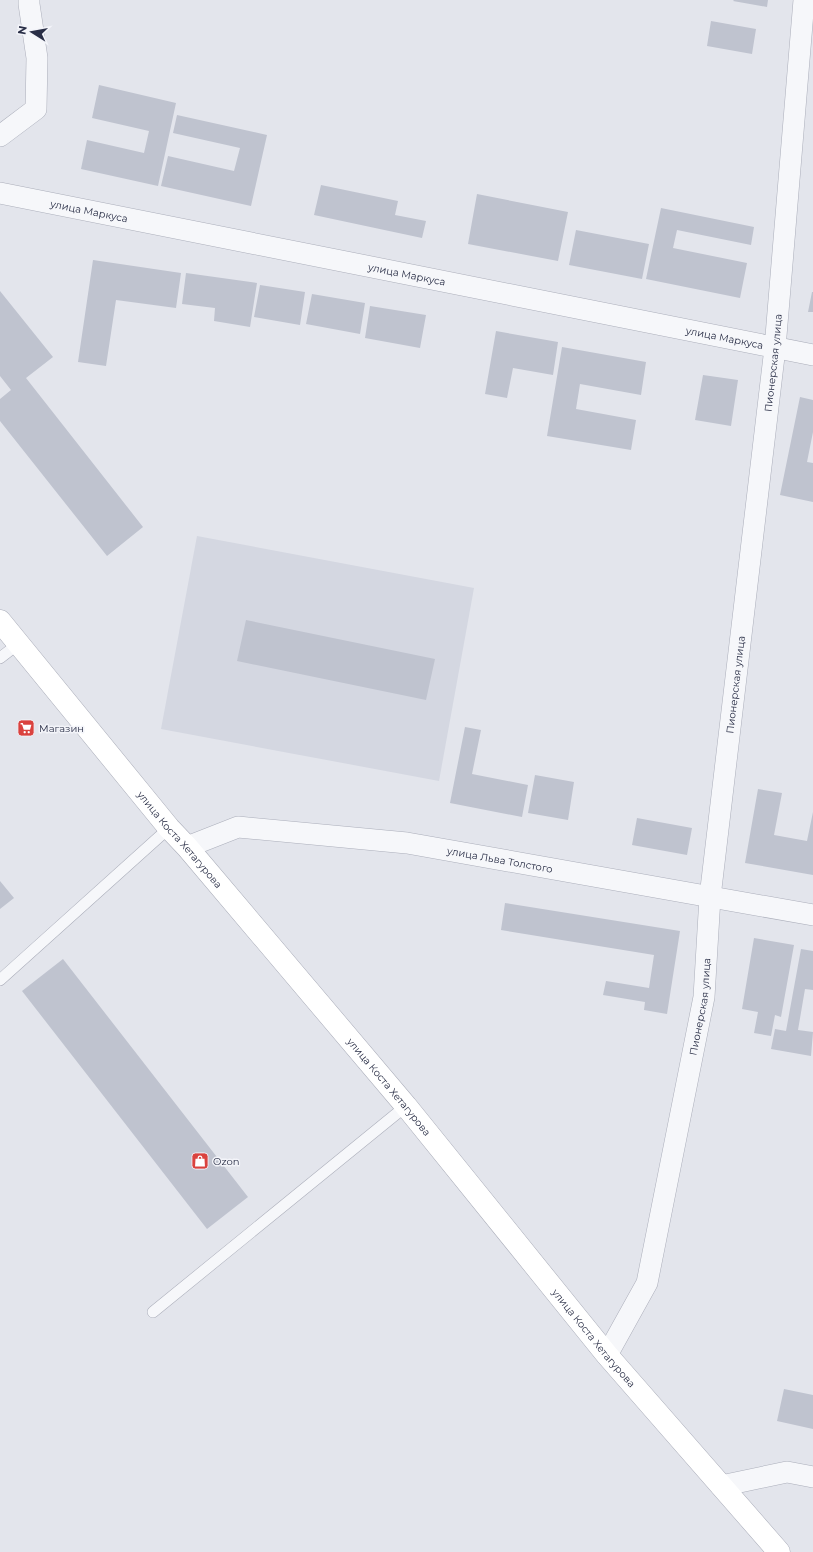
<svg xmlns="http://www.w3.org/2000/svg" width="813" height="1552" font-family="Montserrat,sans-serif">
  <rect width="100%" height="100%" fill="#e3e5ec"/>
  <path fill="#d4d7e1" d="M 197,536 L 474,588 L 439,781 L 161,729 Z"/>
  <path fill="#bfc3cf" d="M 734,0 L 768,0 L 767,7 L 733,1 Z
    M 711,21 L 756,29 L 752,54 L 707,46 Z
    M 99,85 L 176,103 L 158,186 L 81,169 L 87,140 L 144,153 L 149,131 L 92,118 Z
    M 177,115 L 267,135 L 251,206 L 161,186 L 168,156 L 234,171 L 240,148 L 173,133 Z
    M 321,185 L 398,201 L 395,215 L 426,221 L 422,238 L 314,215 Z
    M 477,194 L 568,212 L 558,261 L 468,244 Z
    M 661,208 L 754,227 L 751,245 L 677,230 L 673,248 L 747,263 L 740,298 L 646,279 Z
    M 576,230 L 649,244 L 642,279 L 569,265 Z
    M 93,260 L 181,273 L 176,308 L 116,300 L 106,366 L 78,362 Z
    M 186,273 L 257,283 L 250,327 L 214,321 L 215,308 L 182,304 Z
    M 260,285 L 305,292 L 300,325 L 254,317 Z
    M 0,291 L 53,357 L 26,378 L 143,527 L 107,556 L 0,421 L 0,399 L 11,390 L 0,376 Z
    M 812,292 L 813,292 L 813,312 L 808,312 Z
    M 312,294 L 365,303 L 360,334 L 306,324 Z
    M 370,306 L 426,315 L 420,348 L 365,338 Z
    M 496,331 L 558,342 L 553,375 L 513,368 L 507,398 L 485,394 Z
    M 562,347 L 646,362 L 641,395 L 580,384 L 576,409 L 636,420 L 631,450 L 547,436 Z
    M 703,375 L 738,380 L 731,426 L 695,420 Z
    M 800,397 L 813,400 L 813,432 L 807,462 L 813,463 L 813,502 L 780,495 Z
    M 246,620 L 435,659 L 426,700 L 237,661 Z
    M 465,727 L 481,730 L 472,774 L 528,785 L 522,817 L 450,803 Z
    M 535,775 L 574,782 L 568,820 L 528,813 Z
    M 758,789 L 782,793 L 774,835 L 807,841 L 813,812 L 813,875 L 745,863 Z
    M 637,818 L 692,828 L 687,855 L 632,845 Z
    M 0,881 L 14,898 L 0,909 Z
    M 505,903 L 680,931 L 667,1014 L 644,1010 L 645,1002 L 603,995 L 606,981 L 649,988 L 654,955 L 501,930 Z
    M 754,938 L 794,945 L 781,1017 L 775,1015 L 771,1036 L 754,1033 L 758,1012 L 742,1009 Z
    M 801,949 L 813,951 L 813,990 L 805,989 L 798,1030 L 813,1032 L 811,1056 L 771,1049 L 775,1029 L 786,1031 Z
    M 63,959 L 248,1197 L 207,1229 L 22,991 Z
    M 784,1389 L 813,1395 L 813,1429 L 777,1421 Z"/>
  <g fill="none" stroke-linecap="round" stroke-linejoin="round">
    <g stroke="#abaeba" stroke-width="12">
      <path id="lane" d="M 0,658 L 18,644
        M 0,980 L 169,828
        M 153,1312 L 406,1106"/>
    </g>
    <g stroke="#abaeba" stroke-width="22">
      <g id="street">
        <path d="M 0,136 L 36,109 L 37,58 L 29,4 L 29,0"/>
        <path id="s1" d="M 0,193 L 813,355"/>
        <path id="s2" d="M 187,847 L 238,827 L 407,843 L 813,915"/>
        <path id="s3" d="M 607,1355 L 647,1283 L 704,997 L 710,897 L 775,348 L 804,0"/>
        <path d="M 721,1486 L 787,1472 L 813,1477"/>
      </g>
    </g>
    <g stroke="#abaeba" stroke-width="23">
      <g id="secondary">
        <path id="s4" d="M 0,621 L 169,828 L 187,847 L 406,1106 L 607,1355 L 779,1552"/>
      </g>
    </g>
    <use href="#lane" stroke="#f6f7fa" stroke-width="11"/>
    <use href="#street" stroke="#f6f7fa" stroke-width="21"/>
    <use href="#secondary" stroke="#fff" stroke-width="22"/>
  </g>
  <defs>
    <g id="supermarket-square" transform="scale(0.9)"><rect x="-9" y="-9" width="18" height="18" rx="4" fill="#da423e" stroke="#f3f4f9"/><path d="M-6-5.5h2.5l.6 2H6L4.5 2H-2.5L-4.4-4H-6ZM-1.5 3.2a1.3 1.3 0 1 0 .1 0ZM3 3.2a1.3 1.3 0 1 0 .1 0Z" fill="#fff"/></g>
    <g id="shop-square" transform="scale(0.9)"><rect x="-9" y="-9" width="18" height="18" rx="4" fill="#da423e" stroke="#f3f4f9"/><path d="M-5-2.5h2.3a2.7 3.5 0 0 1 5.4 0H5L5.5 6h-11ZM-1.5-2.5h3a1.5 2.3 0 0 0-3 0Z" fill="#fff"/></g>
  </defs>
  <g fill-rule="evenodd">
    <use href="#supermarket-square" x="26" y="728"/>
    <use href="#shop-square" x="200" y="1161"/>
  </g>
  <g text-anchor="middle" stroke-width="3" stroke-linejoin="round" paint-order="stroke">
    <g font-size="10" fill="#292e46" stroke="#f3f4f9">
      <text dy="4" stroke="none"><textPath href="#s1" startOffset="91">улица Маркуса</textPath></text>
      <text dy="4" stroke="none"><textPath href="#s1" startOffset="415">улица Маркуса</textPath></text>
      <text dy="4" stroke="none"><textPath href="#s1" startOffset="739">улица Маркуса</textPath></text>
      <text dy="4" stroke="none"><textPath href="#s3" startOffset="1012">Пионерская улица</textPath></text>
      <text dy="4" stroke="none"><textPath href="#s3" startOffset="688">Пионерская улица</textPath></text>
      <text dy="4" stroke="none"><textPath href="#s4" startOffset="283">улица Коста Хетагурова</textPath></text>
      <text dy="4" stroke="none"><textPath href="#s2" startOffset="319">улица Льва Толстого</textPath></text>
      <text dy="4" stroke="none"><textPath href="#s3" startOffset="364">Пионерская улица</textPath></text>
      <text dy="4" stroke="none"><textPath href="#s4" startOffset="607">улица Коста Хетагурова</textPath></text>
      <text dy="4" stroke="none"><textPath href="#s4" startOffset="931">улица Коста Хетагурова</textPath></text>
    </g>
    <g font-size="10" fill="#292e46" stroke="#f3f4f9" text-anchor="start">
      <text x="39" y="732">Магазин</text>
      <text x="213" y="1165">Ozon</text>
    </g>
  </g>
  <g transform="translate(32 32) rotate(281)" stroke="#f3f4f9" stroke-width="3" paint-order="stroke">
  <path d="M0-3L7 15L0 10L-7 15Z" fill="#292e46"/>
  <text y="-6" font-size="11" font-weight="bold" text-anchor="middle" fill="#292e46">N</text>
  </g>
</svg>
